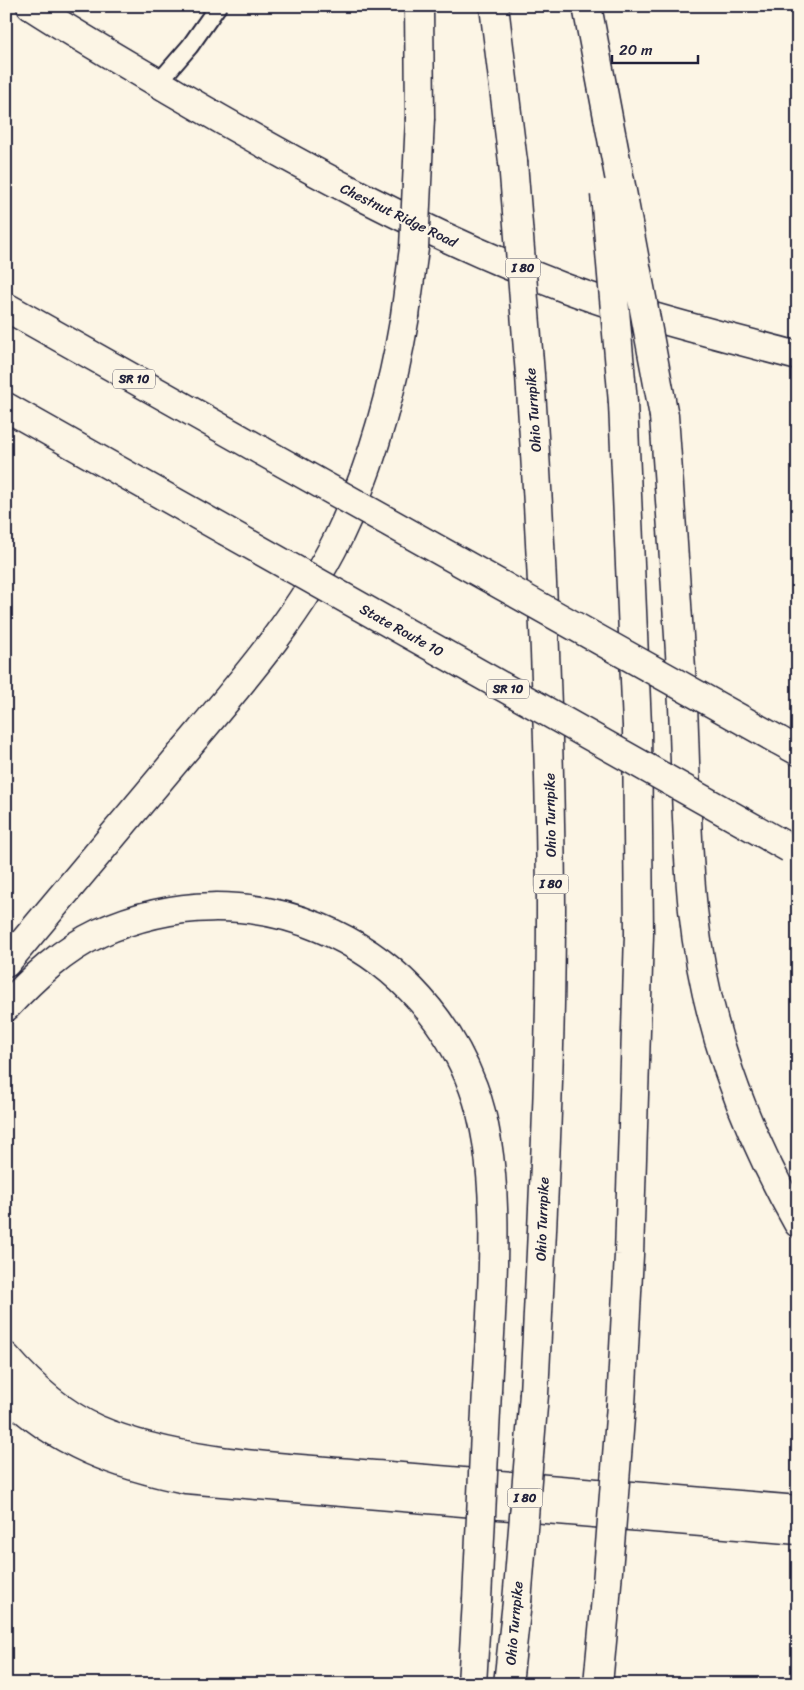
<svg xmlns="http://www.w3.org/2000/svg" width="804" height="1690" font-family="Sriracha,sans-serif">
  <rect width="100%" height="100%" fill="#fcf5e5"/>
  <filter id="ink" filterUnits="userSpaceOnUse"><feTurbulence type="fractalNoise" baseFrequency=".02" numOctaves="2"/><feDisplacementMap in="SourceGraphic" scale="10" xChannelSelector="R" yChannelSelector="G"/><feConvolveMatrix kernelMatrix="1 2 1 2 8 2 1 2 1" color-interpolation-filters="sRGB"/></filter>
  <g filter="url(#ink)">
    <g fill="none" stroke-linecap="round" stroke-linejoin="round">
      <g stroke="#22223b" stroke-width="20">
        <path id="lane" d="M 158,83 L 190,46 L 218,6"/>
      </g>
      <g stroke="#22223b" stroke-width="31">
        <path id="secondary" d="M 31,6 C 79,37 128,65 177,94 C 302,167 429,236 565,288 C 640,316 720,335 798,356"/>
      </g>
      <g stroke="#22223b" stroke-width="31">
        <path id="highway" d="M 419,6 L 420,118
          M 494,6 L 513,162
          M 587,6 L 624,202
          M 6,307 L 262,451
          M 530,375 C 542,552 550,729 551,907 C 551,1070 542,1232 534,1394
          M 6,407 L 226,531
          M 664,416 C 671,513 678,609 683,706 C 686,774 686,842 693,910 C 705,1023 742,1124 798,1223
          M 778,740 L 798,751
          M 6,963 C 65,892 124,822 183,752 C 240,684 299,617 338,538 C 372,467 392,393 405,316
          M 6,1007 C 33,978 63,950 99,933 C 247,865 416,936 473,1087 C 505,1171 491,1301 487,1390
          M 6,1357 C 31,1386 61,1413 96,1429 C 181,1466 297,1468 389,1476 C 525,1487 662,1498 798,1510
          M 6,1393 C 55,1443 120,1466 186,1479 L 798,1530
          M 621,1405 L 629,1255 L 639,934 L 637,726 L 623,403
          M 472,1684 L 477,1600
          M 508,1684 L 517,1602
          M 598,1684 L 605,1609"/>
      </g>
      <use href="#lane" stroke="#fcf5e5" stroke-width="16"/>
      <use href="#secondary" stroke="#fcf5e5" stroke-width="28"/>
      <use href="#highway" stroke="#fcf5e5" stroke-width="28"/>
      <g stroke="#22223b" stroke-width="31" stroke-linecap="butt">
        <path id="highway-bridge" d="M 513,162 L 530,375
          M 605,194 L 623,403
          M 624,202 L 664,416
          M 405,316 L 414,248 L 420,118
          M 262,451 L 778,740
          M 226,531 L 789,848
          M 477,1600 L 487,1390
          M 517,1602 L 534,1394
          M 605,1609 L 621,1405"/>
      </g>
      <use href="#highway-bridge" stroke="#fcf5e5" stroke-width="28"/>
    </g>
  </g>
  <g text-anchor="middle" stroke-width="4.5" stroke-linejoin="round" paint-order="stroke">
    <g fill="#fcf5e5" stroke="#63616e" stroke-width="1">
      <rect x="505.5" y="258.5" width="35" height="19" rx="4"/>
      <rect x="113" y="369.5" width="42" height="19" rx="4"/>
      <rect x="487" y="679.5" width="42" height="19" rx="4"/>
      <rect x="533.5" y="874.5" width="35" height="19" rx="4"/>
      <rect x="507.5" y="1488.5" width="35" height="19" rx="4"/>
    </g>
    <g font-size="12" font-weight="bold" fill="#22223b">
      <text x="523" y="272">I 80</text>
      <text x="134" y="383">SR 10</text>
      <text x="508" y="693">SR 10</text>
      <text x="551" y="888">I 80</text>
      <text x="525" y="1502">I 80</text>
    </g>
    <g font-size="14" fill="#22223b" stroke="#fcf5e5">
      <text transform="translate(399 215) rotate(26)" y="5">Chestnut Ridge Road</text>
      <text transform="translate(533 410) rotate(-94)" y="5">Ohio Turnpike</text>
      <text transform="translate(402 630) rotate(29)" y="5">State Route 10</text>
      <text transform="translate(550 815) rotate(-91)" y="5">Ohio Turnpike</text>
      <text transform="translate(542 1219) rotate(-88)" y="5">Ohio Turnpike</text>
      <text transform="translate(514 1623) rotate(-85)" y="5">Ohio Turnpike</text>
    </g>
  </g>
  <rect width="804" height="1690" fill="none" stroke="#fcf5e5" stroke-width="25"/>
  <rect x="12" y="12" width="779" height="1665" fill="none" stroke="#22223b" stroke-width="2" filter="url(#ink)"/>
  <path d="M612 55v8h86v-8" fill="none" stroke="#22223b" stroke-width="2.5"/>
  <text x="619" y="55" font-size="15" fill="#22223b" stroke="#fcf5e5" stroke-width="4" paint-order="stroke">20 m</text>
</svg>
